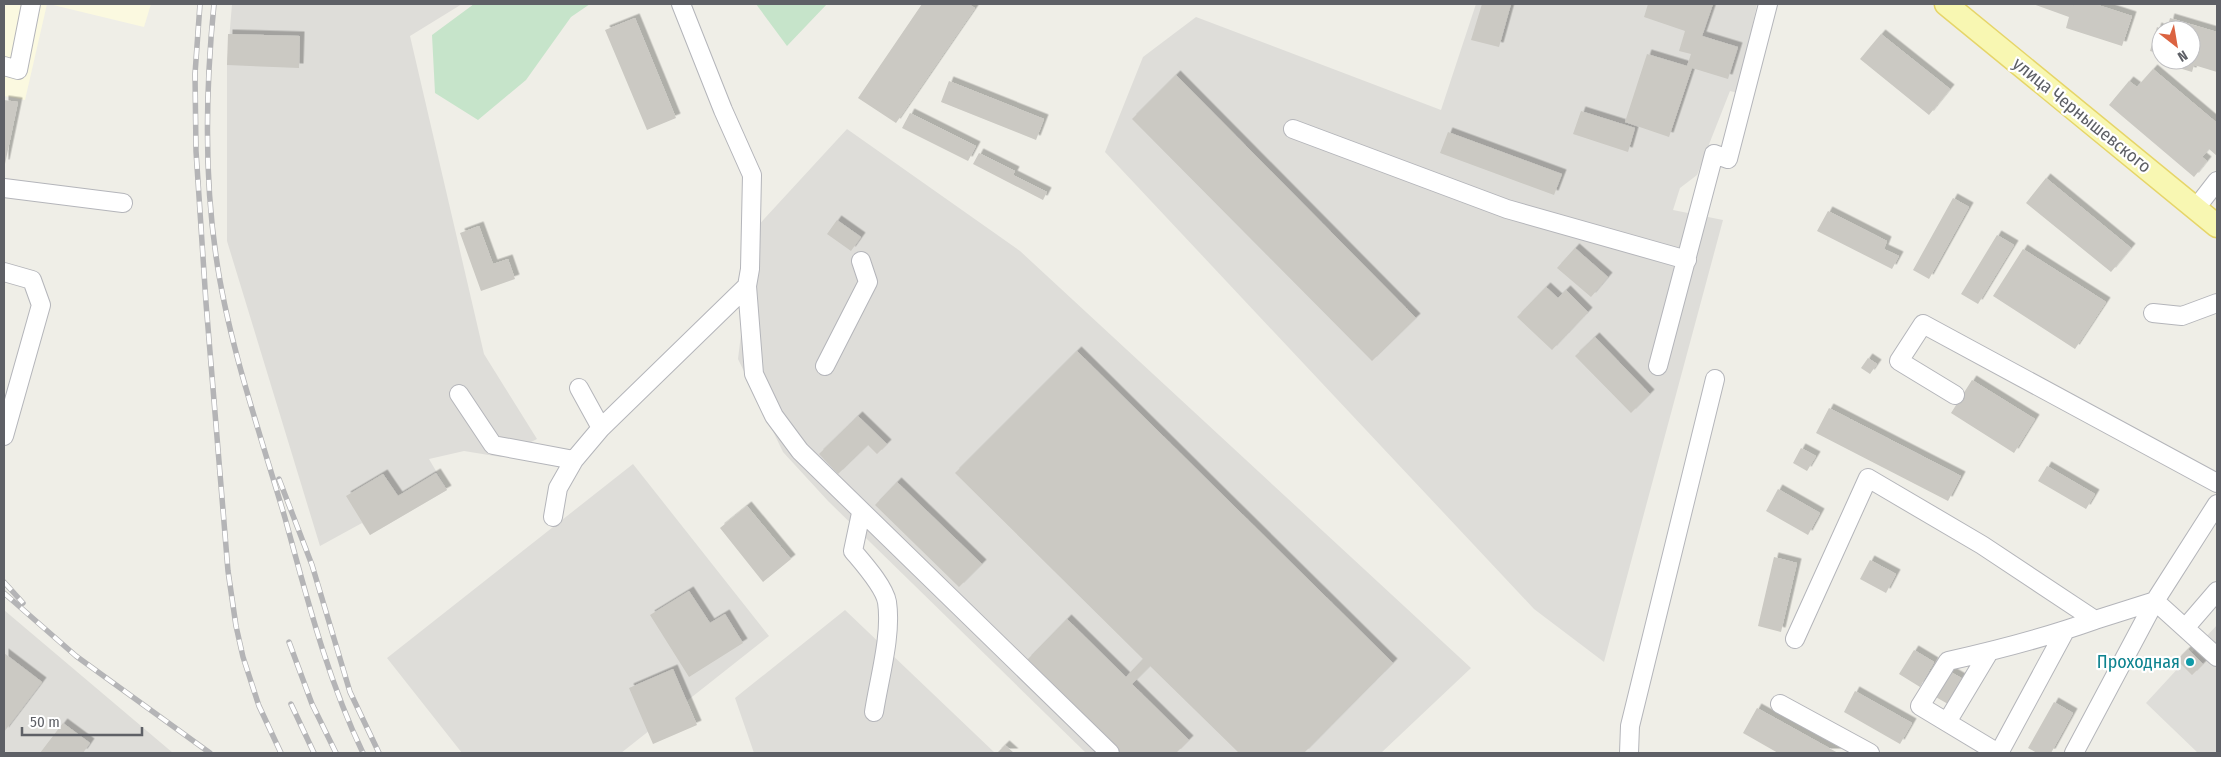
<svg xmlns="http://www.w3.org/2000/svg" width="2221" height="757" font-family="'Fira Sans Condensed',sans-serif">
  <defs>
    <filter id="shadow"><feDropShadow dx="4.5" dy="-4.5" stdDeviation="0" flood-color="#0004"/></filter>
  </defs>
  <rect width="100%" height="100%" fill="#efeee7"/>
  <path fill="#fbf9e0" d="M 4,4 L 47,4 L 25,100 L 4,96 Z
    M 49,4 L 151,4 L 144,27 Z"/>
  <path fill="#deddd9" d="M 232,4 L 462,4 L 410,36 L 484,354 L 537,439 L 501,457 L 464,451 L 429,459 L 447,490 L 370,535 L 362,523 L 320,546 L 227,241 L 227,65 Z
    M 1476,4 L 1757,4 L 1738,93 L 1730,91 L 1697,175 L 1680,188 L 1673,210 L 1723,220 L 1604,662 L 1534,609 L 1105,152 L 1143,57 L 1196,17 L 1441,110 Z
    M 847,129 L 1020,251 L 1471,668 L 1381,753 L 1086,753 L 828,501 L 783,452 L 738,359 L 754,230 Z
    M 633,464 L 769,636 L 621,753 L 462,753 L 387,658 Z
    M 4,610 L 173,753 L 4,753 Z
    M 845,610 L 995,753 L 754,753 L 735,698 Z
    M 2217,625 L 2217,753 L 2198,753 L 2146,703 L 2181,665 L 2177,660 L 2188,649 L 2192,652 Z"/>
  <path fill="#c6e4ca" d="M 474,4 L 590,4 L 571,17 L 526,80 L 478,120 L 435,93 L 432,35 Z
    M 756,4 L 827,4 L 787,46 Z"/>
  <path fill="#cbc9c3" filter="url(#shadow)" d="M 922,4 L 968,4 L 975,8 L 896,123 L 858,98 Z
    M 1482,4 L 1511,4 L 1499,47 L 1471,40 Z
    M 1648,4 L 1713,4 L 1702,36 L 1738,47 L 1728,79 L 1692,68 L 1669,137 L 1625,122 L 1647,54 L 1687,66 L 1691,54 L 1679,51 L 1685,31 L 1644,17 Z
    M 2033,4 L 2069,4 L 2074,6 L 2074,4 L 2095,4 L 2132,16 L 2122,46 L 2066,28 L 2069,17 Z
    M 635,18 L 676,118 L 647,130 L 605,30 Z
    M 2170,18 L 2217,32 L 2217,72 L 2194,65 L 2192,72 L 2166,64 L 2168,60 L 2191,60 L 2191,30 L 2167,30 Z
    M 2157,27 L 2161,29 L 2161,54 L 2150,51 Z
    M 228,34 L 300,36 L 299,68 L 227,65 Z
    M 1881,34 L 1950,89 L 1929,115 L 1860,59 Z
    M 2153,69 L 2217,123 L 2217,156 L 2209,149 L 2202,157 L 2207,161 L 2194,177 L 2109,105 L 2129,81 L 2137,87 Z
    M 1176,75 L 1416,318 L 1372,361 L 1132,119 Z
    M 949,81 L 1044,119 L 1036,140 L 941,102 Z
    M 4,100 L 18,102 L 5,164 L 4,164 Z
    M 1581,111 L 1635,128 L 1628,152 L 1573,134 Z
    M 910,113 L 976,146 L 968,161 L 902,128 Z
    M 1448,132 L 1562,174 L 1554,195 L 1440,153 Z
    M 979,153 L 1015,171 L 1013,175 L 1047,192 L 1043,200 L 973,164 Z
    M 2046,178 L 2131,248 L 2111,272 L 2026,203 Z
    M 1953,198 L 1969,207 L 1929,279 L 1913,270 Z
    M 1828,211 L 1887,241 L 1884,249 L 1899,256 L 1892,269 L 1817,231 Z
    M 837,220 L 861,237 L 851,251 L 827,234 Z
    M 479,226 L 493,264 L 508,259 L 515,279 L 481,291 L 460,233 Z
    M 1997,235 L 2014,245 L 1978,304 L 1961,294 Z
    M 1575,248 L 1608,277 L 1591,297 L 1557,268 Z
    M 2023,249 L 2106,302 L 2075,349 L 1993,296 Z
    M 1546,287 L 1558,298 L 1566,290 L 1588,312 L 1552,350 L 1517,317 Z
    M 1595,337 L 1650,394 L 1631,413 L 1575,356 Z
    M 1077,351 L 1393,663 L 1304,753 L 1239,753 L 1150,666 L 1132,684 L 1189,740 L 1176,753 L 1121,753 L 1027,660 L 1067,619 L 1126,677 L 1143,659 L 955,473 Z
    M 1868,358 L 1877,364 L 1870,374 L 1861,368 Z
    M 1972,380 L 2035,419 L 2014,453 L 1951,413 Z
    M 1829,408 L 1961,476 L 1948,501 L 1816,433 Z
    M 858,416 L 887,444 L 877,454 L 868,445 L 838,474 L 819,454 Z
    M 1801,448 L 1816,456 L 1807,471 L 1793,463 Z
    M 2047,466 L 2095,494 L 2086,509 L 2038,481 Z
    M 436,473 L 447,490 L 370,535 L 346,496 L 383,474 L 398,496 Z
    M 897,482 L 982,564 L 959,587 L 875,505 Z
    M 1778,489 L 1820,513 L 1808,535 L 1766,511 Z
    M 747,506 L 791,559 L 763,582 L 720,528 Z
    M 1774,557 L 1797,563 L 1781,632 L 1758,626 Z
    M 1870,560 L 1896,574 L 1886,593 L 1860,579 Z
    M 689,591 L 710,623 L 725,614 L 743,643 L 689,677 L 650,615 Z
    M 2188,649 L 2203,664 L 2192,675 L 2177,660 Z
    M 1914,650 L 1934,662 L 1920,687 L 1899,674 Z
    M 4,653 L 42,682 L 4,732 Z
    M 673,669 L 697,725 L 653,744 L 629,688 Z
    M 1949,671 L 1963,679 L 1948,704 L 1934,696 Z
    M 1855,691 L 1912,723 L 1900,744 L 1844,712 Z
    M 2054,702 L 2073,713 L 2051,753 L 2037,753 L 2028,748 Z
    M 1757,708 L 1838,753 L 1778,753 L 1743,733 Z
    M 63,723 L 90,743 L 83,753 L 40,753 Z
    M 1005,745 L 1014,753 L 997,753 Z"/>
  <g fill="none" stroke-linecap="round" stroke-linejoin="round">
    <g stroke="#b4b5ba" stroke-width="20">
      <path id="minor" d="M 681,4 L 723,110 L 752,175 L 750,269 L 747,286 L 754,374 L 774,416 L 800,451 L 1110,753
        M 4,66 L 18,70 L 31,4
        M 1293,129 L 1507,209 L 1687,260
        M 4,188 L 123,203
        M 2196,208 L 2217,181
        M 4,272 L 32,280 L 41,305 L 4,436
        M 2153,313 L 2182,316 L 2217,303
        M 825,366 L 868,282 L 861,261
        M 1658,366 L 1714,154 L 1728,159 L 1768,4
        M 579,388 L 601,428
        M 459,394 L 493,445 L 574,460
        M 1955,395 L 1899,361 L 1923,324 L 2217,483
        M 861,513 L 853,551 C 863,563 884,586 887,602 C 892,635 879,679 874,712
        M 553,517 L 558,488 L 574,460 L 601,428 L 747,286
        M 2186,627 L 2217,591
        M 1795,639 L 1868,478 L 1982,545 L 2095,620 L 2155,601 L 2217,657
        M 1780,704 L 1870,753
        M 1947,722 L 1989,652
        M 1629,753 L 1630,726 L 1715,379
        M 1998,753 L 1920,706 L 1948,661 C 1998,650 2047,637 2095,620
        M 1999,753 L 2065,631
        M 2074,753 L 2155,601 L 2217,504"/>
    </g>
    <g stroke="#e6d569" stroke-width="25">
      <path id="major" d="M 1946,4 L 2217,226"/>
    </g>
    <use href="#minor" stroke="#fff" stroke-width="18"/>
    <use href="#major" stroke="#f8f7b2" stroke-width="22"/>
    <g stroke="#b4b4b6" stroke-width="5.5">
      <path id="rail" d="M 200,4 L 195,74 L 196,151 L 206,303 L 228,571 L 236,626 L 243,657 L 259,706 L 281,753
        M 214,4 C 206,85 204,174 216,256 C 228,342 260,433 285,518 C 307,598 327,678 363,753
        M 279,479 L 312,565 L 350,692 L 379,753
        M 4,582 L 23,603
        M 4,593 L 76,656 L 210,753
        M 289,642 L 312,704 L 336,753
        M 291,704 L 314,753"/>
    </g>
    <use href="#rail" stroke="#fff" stroke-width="4" stroke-dasharray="11" stroke-linecap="butt"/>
  </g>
  <circle fill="#0f9aa8" stroke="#fff" stroke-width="2" cx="2190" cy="662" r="5"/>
  <g text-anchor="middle" stroke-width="4.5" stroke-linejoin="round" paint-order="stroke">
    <g font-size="18" fill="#5e6066" stroke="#fff">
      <text transform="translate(2082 115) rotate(39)" y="6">улица Чернышевского</text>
    </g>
    <g font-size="18" fill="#0d838f" stroke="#fff" text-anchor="end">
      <text x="2180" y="668">Проходная</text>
    </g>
  </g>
  <rect width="2221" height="757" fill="none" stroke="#5e6066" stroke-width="10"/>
  <g transform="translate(2176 45) rotate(149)"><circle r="24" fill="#ffffff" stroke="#bfbfc2"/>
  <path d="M0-4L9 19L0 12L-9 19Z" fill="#db6341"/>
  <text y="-8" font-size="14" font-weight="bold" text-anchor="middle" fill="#5e6066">N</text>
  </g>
  <path d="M22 727v8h120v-8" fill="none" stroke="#5e6066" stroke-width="2.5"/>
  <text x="30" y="727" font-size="15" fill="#5e6066" stroke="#ffffff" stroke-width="4" paint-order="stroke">50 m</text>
</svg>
